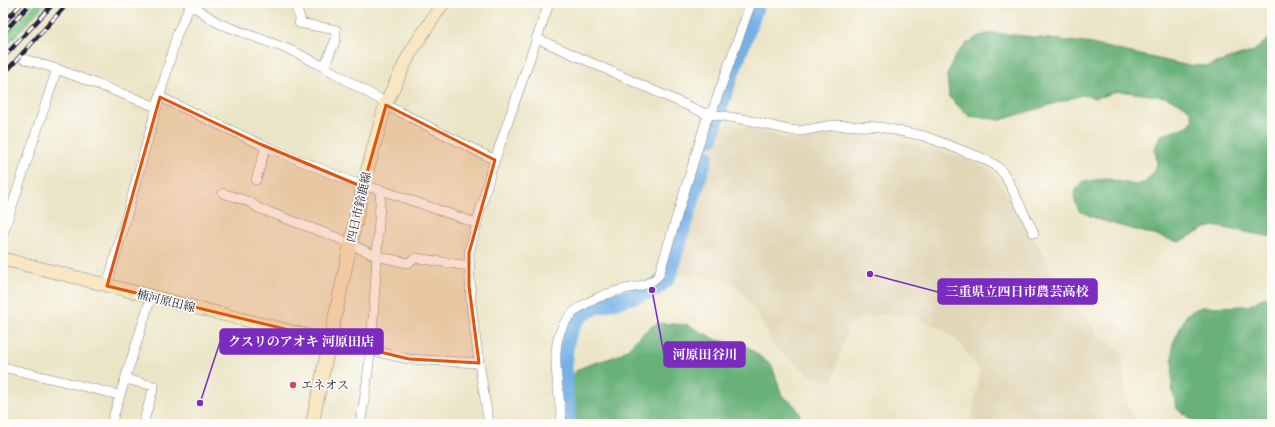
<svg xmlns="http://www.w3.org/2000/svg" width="1275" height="427" font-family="'Libre Caslon Text','Noto Serif JP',serif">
  <rect width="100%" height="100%" fill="#fdfcf7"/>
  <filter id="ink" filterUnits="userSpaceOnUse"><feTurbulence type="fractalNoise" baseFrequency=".025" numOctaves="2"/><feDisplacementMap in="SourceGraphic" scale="8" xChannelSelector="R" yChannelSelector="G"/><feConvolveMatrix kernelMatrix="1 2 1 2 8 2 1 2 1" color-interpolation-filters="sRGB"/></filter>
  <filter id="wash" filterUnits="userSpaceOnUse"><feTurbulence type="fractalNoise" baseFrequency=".012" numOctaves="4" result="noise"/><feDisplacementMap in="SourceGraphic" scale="16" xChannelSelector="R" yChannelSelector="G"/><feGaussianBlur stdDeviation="0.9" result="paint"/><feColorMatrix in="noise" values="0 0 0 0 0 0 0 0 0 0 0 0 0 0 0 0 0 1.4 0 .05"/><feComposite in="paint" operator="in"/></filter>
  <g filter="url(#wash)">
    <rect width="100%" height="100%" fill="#ebe5c7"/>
    <path fill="#e1d6b7" d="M 730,124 L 754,128 L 783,138 L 862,134 L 912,144 L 968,159 L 992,171 L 1032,235 L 1060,285 L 1088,320 L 1089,323 L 1094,324 L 1096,330 L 1094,337 L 1105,339 L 1122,354 L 1127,404 L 1137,424 L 971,424 L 980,371 L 960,343 L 944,330 L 911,316 L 888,314 L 863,317 L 849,323 L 832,383 L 808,374 L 773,346 L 756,311 L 741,289 L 722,279 L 675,273 L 676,264 L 695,200 L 718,128 Z"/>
    <path fill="#7fce8e" stroke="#507864" d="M 37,3 L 45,3 L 3,49 L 3,39 Z"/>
    <path fill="#67b179" stroke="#446a5a" d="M 995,33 L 1087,43 L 1185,65 L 1208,66 L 1254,51 L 1272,36 L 1272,237 L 1214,226 L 1206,228 L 1179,242 L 1100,220 L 1079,211 C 1072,195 1072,194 1084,181 L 1107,179 L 1136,185 L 1146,182 L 1155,171 L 1157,163 L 1155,149 L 1160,136 L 1188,126 L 1193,120 L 1191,113 L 1186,106 L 1166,97 L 1119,91 L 1096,98 L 1082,95 L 1001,120 L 969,116 L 949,97 L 947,76 L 955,56 L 965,45 L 979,36 Z
      M 1268,295 L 1272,295 L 1272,424 L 1198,424 L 1177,409 L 1172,388 L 1173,343 L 1187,314 L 1201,307 L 1248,306 Z
      M 658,323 L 688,325 L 717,340 L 748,347 L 772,366 L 782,396 C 795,404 799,409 803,424 L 570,424 C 567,409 563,379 579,369 C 592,362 607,361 620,354 C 634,346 642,330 658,323 Z"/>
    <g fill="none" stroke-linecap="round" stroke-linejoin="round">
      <path stroke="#74b0e6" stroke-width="17" d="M 710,138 L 727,84 L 757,3
        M 568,424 C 566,394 554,333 583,313 C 594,306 605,303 617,300 C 636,295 653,292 667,278 L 705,156"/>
    </g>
  </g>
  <g filter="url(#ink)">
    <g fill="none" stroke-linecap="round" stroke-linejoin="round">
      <g stroke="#868481" stroke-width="10">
        <path id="street" d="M 294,3 L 300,18
          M 190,4 L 218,23 L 295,52 L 324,67 L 386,103
          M 299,23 L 336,30 L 336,39 L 324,67
          M 536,38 L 704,113 L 748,120 L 789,130 L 800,131 L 833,125 L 880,127 L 924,136 L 982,158 L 997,166 L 1005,175 L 1034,233
          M 24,59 L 57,69 L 157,107
          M 160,97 L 260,144 L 357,184 L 381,190 C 375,268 375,347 360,424
          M 386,105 L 495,160
          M 256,180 L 266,146
          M 381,190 L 476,223
          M 223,193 L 250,202 L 258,208 L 338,238 L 376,256 L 408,263 L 416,258 L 469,266
          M 3,234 L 57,69
          M 107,286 L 177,34 L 191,3
          M 329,341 L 409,359 L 479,363
          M 3,367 L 119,395
          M 125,379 L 154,386 L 143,424
          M 3,423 L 6,424
          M 111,424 L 151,297
          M 489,424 L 479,363 L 471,304 L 469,253 L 490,174 L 549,3
          M 562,424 C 556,356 537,313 620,290 C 633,287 650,286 659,275 L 706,121 L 713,109 L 751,3"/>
      </g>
      <g stroke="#868481" stroke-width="14">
        <path id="secondary" d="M 3,259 L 329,341
          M 312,424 L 363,186 L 386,103 L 410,53 L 443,3"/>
      </g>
      <use href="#street" stroke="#fff" stroke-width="9"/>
      <use href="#secondary" stroke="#f9e7c3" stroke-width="13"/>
      <g stroke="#22223b" stroke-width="4.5">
        <path id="rail" d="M 3,24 L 22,3
          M 3,33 L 31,3
          M 3,58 L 54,3
          M 3,75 L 68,3"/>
      </g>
      <use href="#rail" stroke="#fdfcf7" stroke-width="3" stroke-dasharray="9" stroke-linecap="butt"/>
    </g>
  </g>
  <path fill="#de560e" fill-opacity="0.2" stroke="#de560e" stroke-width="3" stroke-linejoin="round" d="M 160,97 L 260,144 L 363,187 L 386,105 L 495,160 L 469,253 L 469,286 L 479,363 L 409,359 L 107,286 Z"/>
  <circle fill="#d1495b" stroke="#fdfcf7" stroke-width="1.5" cx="293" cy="385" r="4"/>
  <g text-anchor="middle" stroke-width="3.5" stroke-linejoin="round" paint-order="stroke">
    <g font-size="12" fill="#22223b" stroke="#fdfcf7">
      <text transform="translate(359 207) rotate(-77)" y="4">四日市鈴鹿線</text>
      <text transform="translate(166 301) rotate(14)" y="4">楠河原田線</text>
    </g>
    <g font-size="12" fill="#22223b" stroke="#fdfcf7" text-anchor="start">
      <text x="301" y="389">エネオス</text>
    </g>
  </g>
  <path fill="none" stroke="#7b2cbf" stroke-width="1.5" d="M870 274L938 292M200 403L220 342M652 290L664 354"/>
  <g fill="#7b2cbf" stroke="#fdfcf7" stroke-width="1.5">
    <circle cx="870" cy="274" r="4"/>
    <circle cx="200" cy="403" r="4"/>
    <circle cx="652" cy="290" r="4"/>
  </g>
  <g fill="#7b2cbf" stroke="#7b2cbf" stroke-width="1.5">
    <rect x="938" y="279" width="159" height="25" rx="4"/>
    <rect x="220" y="329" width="163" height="25" rx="4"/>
    <rect x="664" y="342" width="81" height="25" rx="4"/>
  </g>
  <g font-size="13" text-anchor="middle" font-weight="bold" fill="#fff">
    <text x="1017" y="296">三重県立四日市農芸高校</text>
    <text x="301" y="346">クスリのアオキ 河原田店</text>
    <text x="705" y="359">河原田谷川</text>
  </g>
  <rect width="1275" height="427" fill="none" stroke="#fdfcf7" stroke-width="16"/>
</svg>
